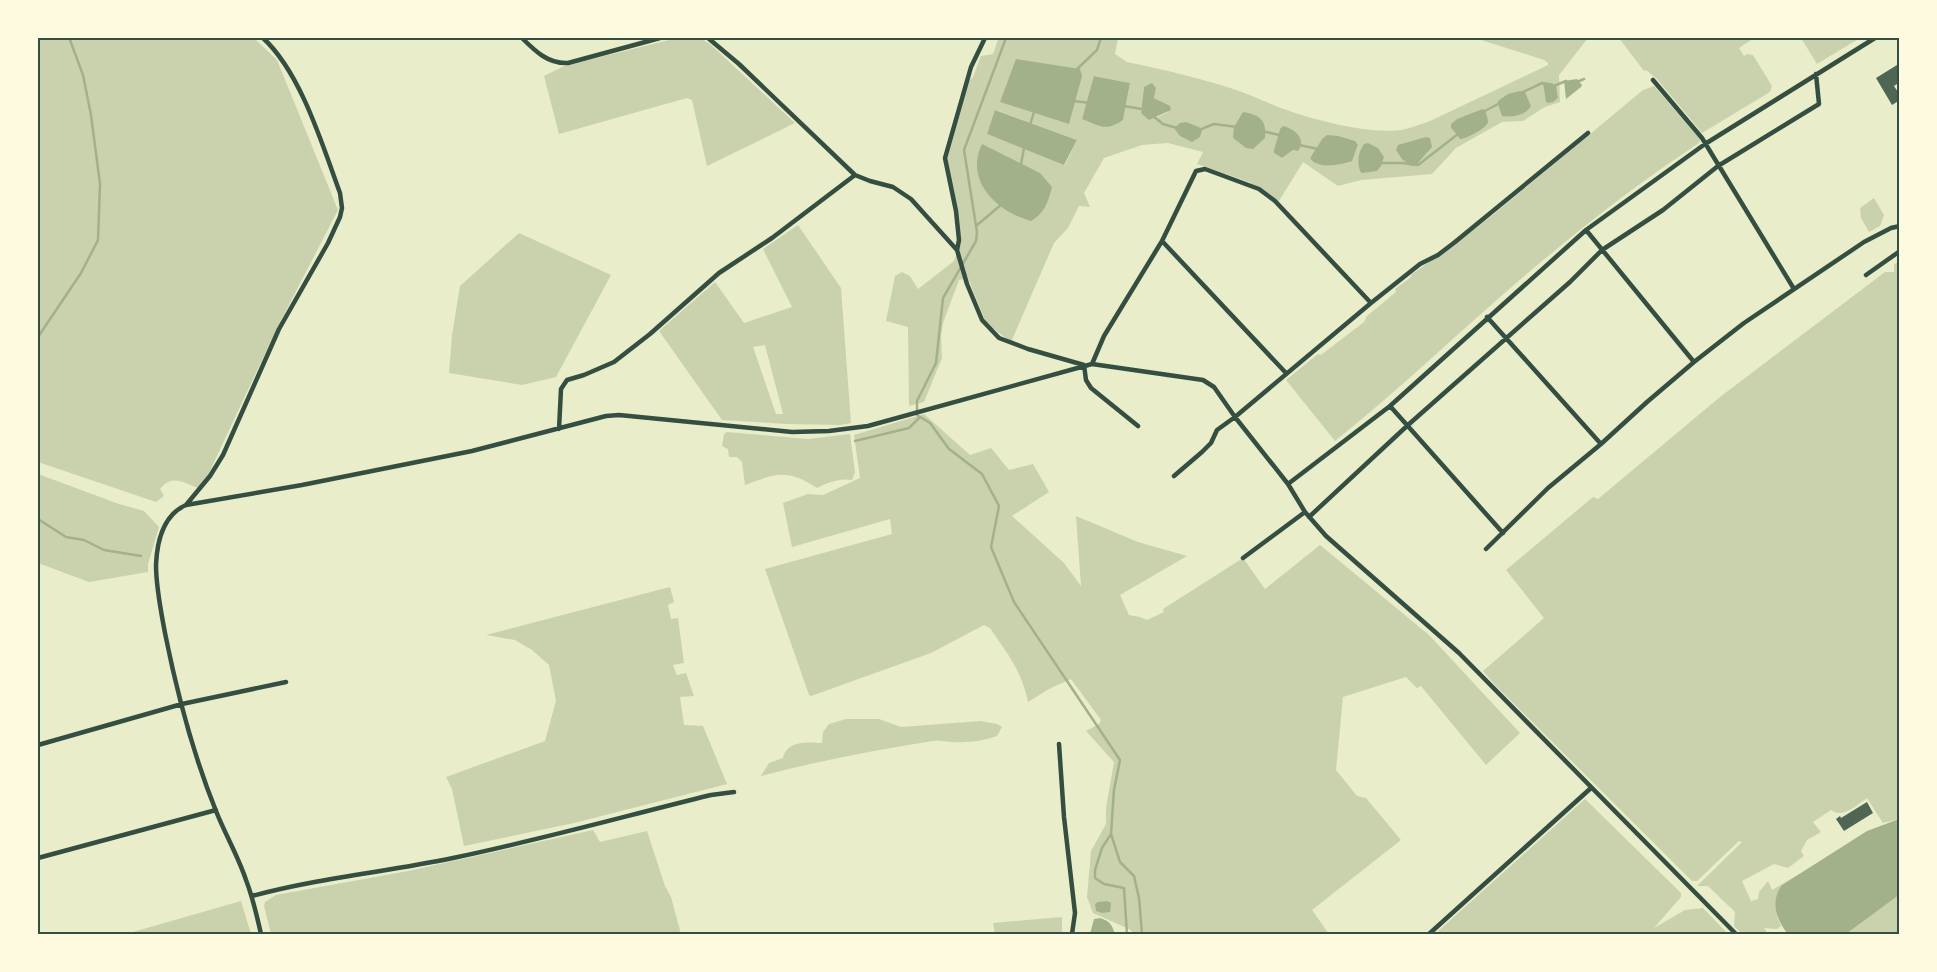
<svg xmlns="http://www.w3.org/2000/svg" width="1937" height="972" font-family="'Sofia Sans Condensed',sans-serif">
  <rect width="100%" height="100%" fill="#e9edc9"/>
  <path fill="#cad2ad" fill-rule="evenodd" d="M 38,38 L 254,38 L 277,60 L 338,210 L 278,326 L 207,477 L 198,488 C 183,482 172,474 160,489 L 164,496 L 156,502 L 38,462 Z
    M 677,38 L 700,38 L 710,44 L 795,123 L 707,166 L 692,100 L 687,98 L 559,134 L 544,76 L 564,66 Z
    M 997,38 L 1118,38 L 1115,54 L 1127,62 C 1165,70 1205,79 1242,92 C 1255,97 1268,103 1281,108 C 1313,120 1367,134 1401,130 C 1411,128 1421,124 1430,121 L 1548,65 L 1548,63 L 1544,60 L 1475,38 L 1588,38 L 1559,75 L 1560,102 L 1545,107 L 1523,121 L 1502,122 L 1456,148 L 1432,174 L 1361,180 L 1338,186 L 1303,162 L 1279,201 L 1249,182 L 1197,164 L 1203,152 L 1168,143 L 1142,145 L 1104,158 L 1084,193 L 1090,207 L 1079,206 L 1068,228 L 1054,243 L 1011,342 L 986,323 L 968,278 L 959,280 L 943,323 L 941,336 L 942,358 L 924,402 L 909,406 L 908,327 L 886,321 L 895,276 L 902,272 L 910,276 L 918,289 L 954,261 L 958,249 L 956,222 L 943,158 L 964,85 L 973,77 L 981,56 L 993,54 L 998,40 ZM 1095,76 L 1130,83 L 1123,120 L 1082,119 ZM 1144,87 L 1156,88 L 1154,98 L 1160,101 L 1168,112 L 1156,118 L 1141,113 ZM 1482,109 L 1485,110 L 1460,139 L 1451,128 L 1458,119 ZM 996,110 L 1077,140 L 1065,165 L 987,134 ZM 1265,127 L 1265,138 L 1247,148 L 1233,138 ZM 1280,129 L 1298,151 L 1293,150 L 1282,158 L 1274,153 ZM 1322,139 L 1358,145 C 1350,173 1333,162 1310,158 Z
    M 1619,38 L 1754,38 L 1739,48 L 1744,56 L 1747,54 L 1753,55 L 1772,86 L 1770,92 L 1702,133 L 1657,79 L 1646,70 L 1644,71 Z
    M 1801,38 L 1860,38 L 1817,64 Z
    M 1654,86 L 1700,139 L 1699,143 C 1646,178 1596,216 1547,257 C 1475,316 1408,383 1335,441 L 1286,380 L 1318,354 L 1321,355 L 1364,322 L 1367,316 L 1396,292 L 1395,289 L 1410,278 L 1412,274 L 1451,247 L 1494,214 L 1643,90 Z
    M 1874,198 L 1884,215 L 1880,226 L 1869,232 L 1861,218 L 1860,208 Z
    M 798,225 L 841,288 L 851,423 L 840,425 L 787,424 L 722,420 L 659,331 L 715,282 L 744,323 L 792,307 L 763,249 ZM 765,345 L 783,414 L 776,414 L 753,347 Z
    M 519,233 L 611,275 L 556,377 L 522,385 L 449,373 L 452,335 L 460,286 Z
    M 1899,260 L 1899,819 L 1883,823 L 1867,798 C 1857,805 1843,819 1831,810 L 1813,822 L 1821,832 L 1807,840 L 1801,851 L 1804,856 L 1788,868 L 1774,864 L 1742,881 L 1751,901 L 1758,899 L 1759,892 L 1768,881 L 1772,890 L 1801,873 L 1782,885 L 1777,917 L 1781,926 L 1777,929 L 1764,928 L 1768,934 L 1742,934 L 1734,926 L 1735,912 L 1708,886 L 1697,886 L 1742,842 L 1739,841 L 1697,881 L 1692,881 L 1495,685 L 1483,671 L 1544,618 L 1506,570 L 1593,497 L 1598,499 L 1720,397 L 1885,272 L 1894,272 L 1894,265 Z
    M 924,414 L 970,455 L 991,448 L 1009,470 L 1033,464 L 1049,492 L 1012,516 L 1064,563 L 1081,586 L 1076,516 L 1138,542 L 1187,556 L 1120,595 L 1129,615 L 1140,617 L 1147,620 L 1164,612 L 1163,609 L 1243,558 L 1265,589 L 1320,545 L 1429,635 L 1520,733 L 1486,765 L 1421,686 L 1417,688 L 1406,677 L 1343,697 L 1336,770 L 1357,796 L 1366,798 L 1401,840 L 1312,910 L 1329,934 L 1135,934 L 1129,929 L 1093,913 L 1087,897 L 1091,851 L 1106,824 L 1106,808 L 1114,762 L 1086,731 L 1099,724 L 1101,720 L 1071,679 L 1049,689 L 1028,702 C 1021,669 1008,655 990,628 L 984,625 L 931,653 L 811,696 L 809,695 L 765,569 L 892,534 L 890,519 L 792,547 L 783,503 L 808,494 L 823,495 L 860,478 L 854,435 Z
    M 727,432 L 808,439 L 850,434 L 855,472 L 852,480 C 839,478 829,482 817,488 C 787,469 777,473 745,485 L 742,462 L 737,457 L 729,457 L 728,449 L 722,446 L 724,434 Z
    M 38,474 L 119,504 L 144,511 L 159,527 L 148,564 L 148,572 L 89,582 L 38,563 Z
    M 670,587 L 674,602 L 668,605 L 671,619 L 678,618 L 684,663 L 673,665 L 677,675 L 686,673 L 694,696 L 680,697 L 684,725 L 703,726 L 727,784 L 574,823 L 464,846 L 452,789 L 446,777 L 545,741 L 556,701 L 549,665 L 532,650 L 515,640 L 486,635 Z
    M 846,719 L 879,719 L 901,727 L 981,721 L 997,724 L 1002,727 L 997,736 C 983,741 968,743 952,742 C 946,742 940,740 933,741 C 875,750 818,761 761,776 L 769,763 L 783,758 C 787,740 808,742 822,743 L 823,732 L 829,724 Z
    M 1585,799 L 1681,893 L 1681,897 L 1654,928 L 1685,910 L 1703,908 L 1728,934 L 1435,934 Z
    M 593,830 L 600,842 L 647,831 L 665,886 L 671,897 L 681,934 L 271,934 L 264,906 L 265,902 L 276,895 L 408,871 Z
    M 1899,895 L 1899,934 L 1846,934 Z
    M 241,901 L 251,934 L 126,934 Z
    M 1062,917 L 1062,934 L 995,934 L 993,923 Z"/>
  <path fill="#a3b18a" d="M 1016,59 L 1080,69 L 1082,76 L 1069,124 L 1000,102 Z
    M 1094,76 L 1130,83 L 1123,120 C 1105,132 1101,126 1082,119 Z
    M 1577,79 L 1582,85 L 1581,87 L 1566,99 L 1564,81 Z
    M 1543,82 C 1560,84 1555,84 1558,98 L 1553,102 L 1548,103 L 1546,102 Z
    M 1152,83 L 1156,88 L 1154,98 L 1170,106 L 1171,110 L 1149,120 L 1141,113 L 1144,87 Z
    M 1520,91 L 1525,92 L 1531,106 C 1526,115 1512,118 1502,116 L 1498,104 L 1498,101 L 1508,94 Z
    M 1482,109 L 1485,110 C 1486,113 1488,119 1488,122 C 1487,128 1466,139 1460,139 L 1451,128 L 1451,124 L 1457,119 Z
    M 995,110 L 1077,140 L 1064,165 L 987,134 Z
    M 1243,112 C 1260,115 1267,120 1265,138 L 1253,149 L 1246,148 L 1233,138 L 1234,127 Z
    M 1186,122 L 1199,127 L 1202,130 L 1200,137 L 1192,142 L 1180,136 L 1174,128 L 1180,123 Z
    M 1283,126 C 1295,129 1307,139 1298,151 L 1293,150 L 1282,158 L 1274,153 L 1274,150 L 1280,129 Z
    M 1327,135 L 1338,136 L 1355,141 L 1358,145 L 1352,161 C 1344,164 1324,168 1316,163 C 1314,163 1311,159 1310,158 L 1322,139 Z
    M 1426,137 L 1430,138 L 1432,147 L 1417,164 L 1411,166 L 1402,159 L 1396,150 L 1398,145 Z
    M 1368,143 L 1378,148 L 1384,157 L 1381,166 L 1377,171 L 1362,173 L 1360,171 C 1357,161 1358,153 1364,144 Z
    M 982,144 L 1040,173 L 1052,187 C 1048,202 1045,213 1031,221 C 997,212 964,181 982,144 Z
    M 1899,819 L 1899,895 L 1846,934 L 1788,934 C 1776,920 1770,901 1782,885 L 1867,831 Z
    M 1107,901 L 1111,903 L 1110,912 L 1102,913 L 1096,911 L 1095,904 L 1098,902 Z
    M 1100,918 C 1110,921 1112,925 1115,934 L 1090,934 L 1094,919 Z"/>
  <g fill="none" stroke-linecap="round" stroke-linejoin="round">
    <path stroke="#a3b18a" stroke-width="2.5" d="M 1006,38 L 964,150 L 977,232 L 976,241 L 943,298 L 936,363 L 917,401 L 917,415 L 930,423 L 949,449 L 982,474 L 999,506 L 991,547 L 1014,602 L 1120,760 L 1114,790 L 1111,834 L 1102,848 L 1095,870 L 1095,878 L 1104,884 L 1124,888 L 1127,934
      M 1075,71 L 1097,50 L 1101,38
      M 1577,82 L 1584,79
      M 1556,85 L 1566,81
      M 1523,92 L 1542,83 L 1545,84
      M 1074,101 L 1090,103
      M 1123,106 L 1142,109
      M 1483,112 L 1500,103
      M 1153,116 L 1163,124 L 1177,128
      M 1030,125 L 1034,112
      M 1199,130 L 1214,124 L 1237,127
      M 1262,131 L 1279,135
      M 1299,145 L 1318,149
      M 1380,163 L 1402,163 L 1418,165 L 1458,134
      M 1021,164 L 1024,148
      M 976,226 L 1002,204
      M 38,337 L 81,273 L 98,240 L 100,184 L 91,115 L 83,75 L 70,40
      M 855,441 L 909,428 L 920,417
      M 38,519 L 66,537 L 84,540 L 104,550 L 141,556
      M 1111,834 L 1120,862 L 1134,876 L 1139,898 L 1142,934"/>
  </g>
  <path fill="#4f6655" d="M 1897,65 L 1900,68 L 1900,82 L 1894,86 L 1900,95 L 1900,100 L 1892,105 L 1876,78 Z
    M 1867,802 L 1873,813 L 1844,831 L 1836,819 L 1840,816 L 1841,818 Z"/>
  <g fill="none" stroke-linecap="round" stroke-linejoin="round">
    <path stroke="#344e41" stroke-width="4.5" d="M 522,38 C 535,51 548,64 568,63 L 660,38
      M 708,38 L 739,64 L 855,175 L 870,181 L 893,187 L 911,199 L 957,250 L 967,284 L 982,320 L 999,338 L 1028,349 L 1084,365 L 1086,380 L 1091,388 L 1138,426
      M 1653,80 L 1702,138 L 1794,289
      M 1586,230 L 1694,362
      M 1162,241 L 1286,373
      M 957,250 L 959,240 L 956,211 L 945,158 L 971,67 L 985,38
      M 1866,275 L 1900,251
      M 1487,317 L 1601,444
      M 1092,364 L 1104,336 L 1162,241 L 1196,171 L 1205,169 L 1259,189 L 1275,201 L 1371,303
      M 1390,406 L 1503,533
      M 559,429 L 561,389 L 567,380 L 584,375 L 614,362 L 650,334 L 719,273 L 772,238 L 855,175
      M 1174,476 L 1202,452 L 1211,443 L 1217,430 L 1235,417 L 1371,303 L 1420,264 L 1438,255 L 1455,242 L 1588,133
      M 1288,484 L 1390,406 L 1586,230 L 1705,144 L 1875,38
      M 186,505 L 210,476 L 223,455 L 279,329 L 328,243 L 340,217 L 342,208 L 340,193 C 322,144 301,73 263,38
      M 1309,517 L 1408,425 L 1570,282 L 1602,250 L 1663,210 L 1718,166 L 1819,104 L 1816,74
      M 1486,549 L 1548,488 L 1601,444 L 1647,402 L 1694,362 L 1744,323 L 1864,242 L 1891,228 L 1900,226
      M 1243,558 L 1305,512
      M 1059,744 L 1064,817 L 1075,913 L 1072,934
      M 38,745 L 182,704 L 286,682
      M 38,858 L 216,810
      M 252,896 C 318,878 386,872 453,858 C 540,840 625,816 711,795 L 734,792
      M 261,934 C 257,916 253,898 246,880 C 238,856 225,834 216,811 C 193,754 177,693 165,633 C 161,611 156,588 156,565 C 157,541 163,515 186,505 L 302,485 L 472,451 L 606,416 L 619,415 L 792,432 L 829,431 L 868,426 L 1092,364 L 1203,380 L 1214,387 L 1235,417 L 1288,484 L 1305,512 L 1326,536 L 1459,653 L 1736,934
      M 1429,934 L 1591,788"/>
  </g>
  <rect width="1937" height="972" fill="none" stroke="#fefae0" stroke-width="78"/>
  <rect x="39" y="39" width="1859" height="894" fill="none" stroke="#344e41" stroke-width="2"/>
</svg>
